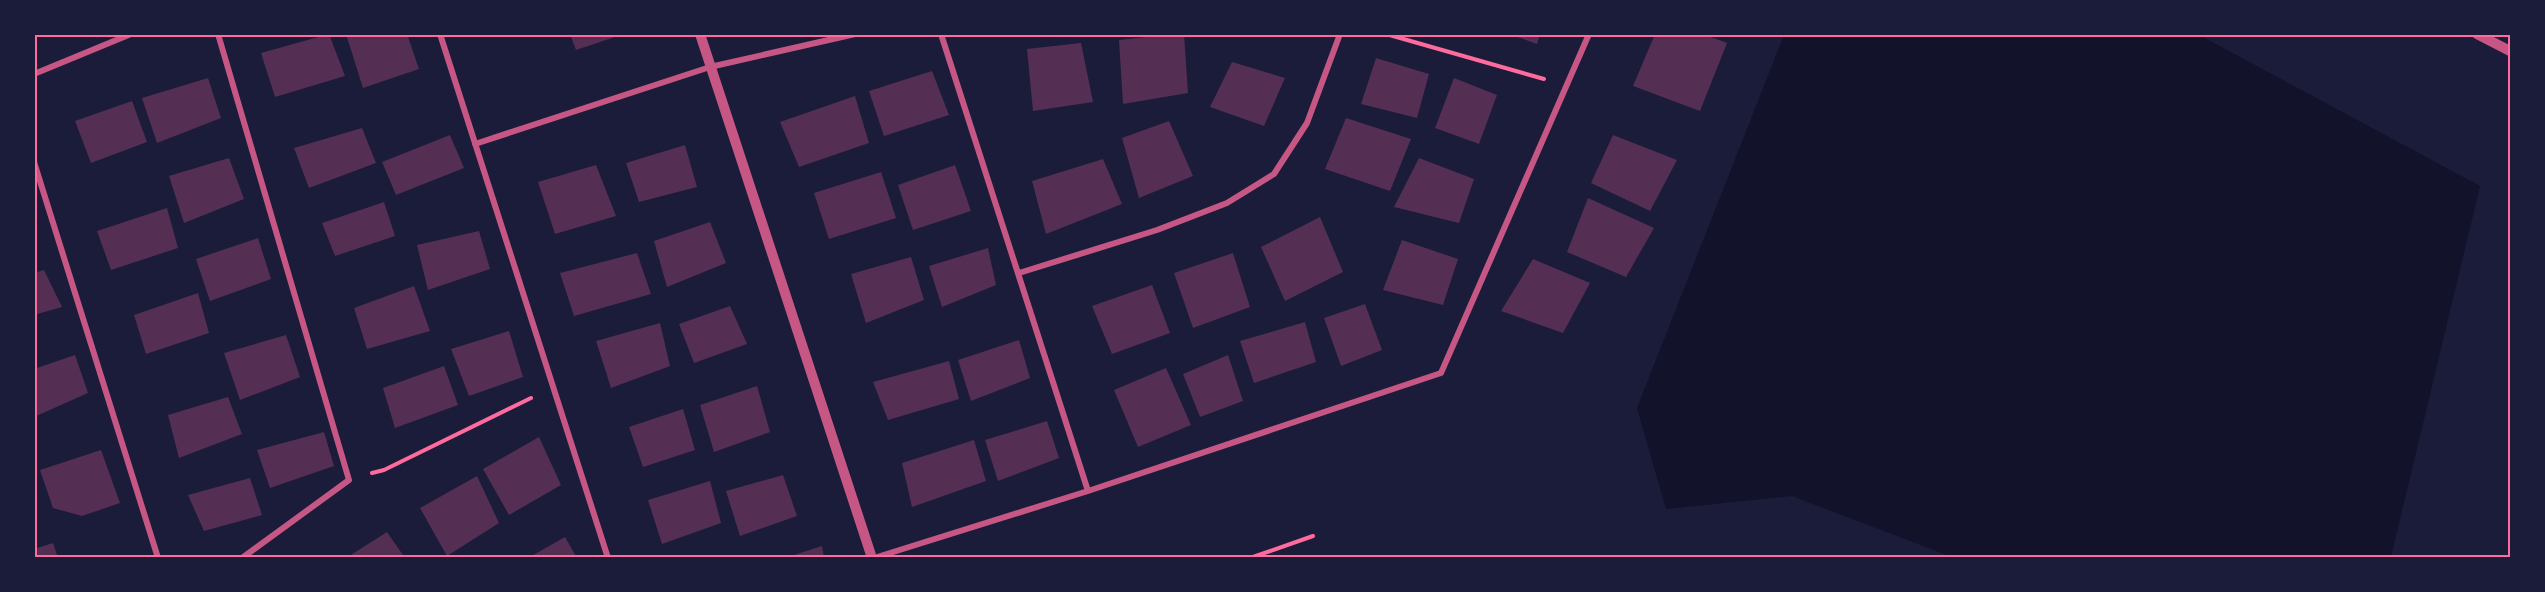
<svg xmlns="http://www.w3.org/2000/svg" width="2545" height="592" font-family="Manrope,sans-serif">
  <rect width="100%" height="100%" fill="#1b1b3a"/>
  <path fill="#12122b" d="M 1784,35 L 2199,35 L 2480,186 L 2391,557 L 1952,557 L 1792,496 L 1666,509 L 1637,408 Z"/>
  <path fill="#542f53" d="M 329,34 L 345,76 L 275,97 L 261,53 Z
    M 346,34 L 407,34 L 419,69 L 363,88 Z
    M 570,34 L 621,34 L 621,35 L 576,50 Z
    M 1173,34 L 1184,34 L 1188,93 L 1123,104 L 1119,40 Z
    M 1509,34 L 1540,34 L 1537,44 Z
    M 1655,34 L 1703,34 L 1727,43 L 1700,111 L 1633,86 Z
    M 1081,43 L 1093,102 L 1033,111 L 1027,49 Z
    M 1376,58 L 1429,74 L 1417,118 L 1361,104 Z
    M 1232,62 L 1285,78 L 1264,126 L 1210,107 Z
    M 932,71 L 949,115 L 884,136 L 869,91 Z
    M 208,78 L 221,118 L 157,143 L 142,98 Z
    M 1454,78 L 1497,95 L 1479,144 L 1435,128 Z
    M 855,96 L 869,143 L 799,167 L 780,122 Z
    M 132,101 L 147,142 L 91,163 L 75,121 Z
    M 1346,118 L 1411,139 L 1390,191 L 1325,169 Z
    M 1169,121 L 1193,176 L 1139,198 L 1122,138 Z
    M 362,128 L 376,163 L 309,188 L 294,148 Z
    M 450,135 L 464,168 L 396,195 L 382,162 Z
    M 1613,135 L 1677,160 L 1650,211 L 1591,183 Z
    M 685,145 L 697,187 L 639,202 L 626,163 Z
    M 229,158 L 244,199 L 184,223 L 169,176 Z
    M 1419,158 L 1474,179 L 1459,223 L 1394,207 Z
    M 1103,159 L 1122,204 L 1046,234 L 1032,181 Z
    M 596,165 L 616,216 L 555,234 L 538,182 Z
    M 955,165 L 971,211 L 913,230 L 898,185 Z
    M 881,172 L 896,218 L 829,239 L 814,193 Z
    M 1588,198 L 1654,228 L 1626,277 L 1567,252 Z
    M 384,202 L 395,236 L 335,256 L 322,223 Z
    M 167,208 L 178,248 L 111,270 L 97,231 Z
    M 1320,217 L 1343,272 L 1285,301 L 1261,247 Z
    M 710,222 L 726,263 L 667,287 L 654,241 Z
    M 479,231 L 490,269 L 428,290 L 417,245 Z
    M 258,238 L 271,279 L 210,301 L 196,259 Z
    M 1402,240 L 1458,259 L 1443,305 L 1383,290 Z
    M 988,248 L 996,285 L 942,307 L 929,266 Z
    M 637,253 L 651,294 L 574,316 L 560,273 Z
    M 1233,253 L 1250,307 L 1193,328 L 1174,273 Z
    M 911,257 L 924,300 L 866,323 L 851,274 Z
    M 1533,259 L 1590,283 L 1563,333 L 1501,311 Z
    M 44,270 L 62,307 L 34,315 L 34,273 Z
    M 1152,285 L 1170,333 L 1112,354 L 1092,306 Z
    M 414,286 L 430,331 L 367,349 L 354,308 Z
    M 198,293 L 209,333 L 146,354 L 134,315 Z
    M 1365,304 L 1382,350 L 1341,366 L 1324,318 Z
    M 730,306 L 747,344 L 694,363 L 679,324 Z
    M 1305,322 L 1316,362 L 1254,383 L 1240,341 Z
    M 660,323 L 670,366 L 611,388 L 596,341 Z
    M 509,331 L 523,377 L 469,396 L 451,349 Z
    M 286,335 L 300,377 L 240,400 L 224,353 Z
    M 1019,340 L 1030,378 L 971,401 L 958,360 Z
    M 75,355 L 88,393 L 34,417 L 34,369 Z
    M 1228,355 L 1243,401 L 1200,417 L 1183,374 Z
    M 949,361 L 959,399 L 888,420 L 873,382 Z
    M 444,366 L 458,405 L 395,428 L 383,388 Z
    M 1166,368 L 1191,425 L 1138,447 L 1114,390 Z
    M 757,386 L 770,432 L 714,452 L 700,405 Z
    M 228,397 L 242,434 L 179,458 L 168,415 Z
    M 683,409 L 695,450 L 643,467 L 629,427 Z
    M 1047,421 L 1059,458 L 998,481 L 985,440 Z
    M 324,432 L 334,466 L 270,488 L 257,450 Z
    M 539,437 L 561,485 L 509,515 L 483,469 Z
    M 974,440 L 986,481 L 912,507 L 902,463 Z
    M 101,450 L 120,503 L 82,516 L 53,508 L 40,470 Z
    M 783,475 L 797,516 L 740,536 L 726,491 Z
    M 477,476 L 499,523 L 447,556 L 420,508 Z
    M 250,478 L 262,515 L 204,531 L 188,495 Z
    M 710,481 L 721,523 L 662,544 L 648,500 Z
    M 387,532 L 405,558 L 346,558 Z
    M 565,537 L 577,558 L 528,558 Z
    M 53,543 L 58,558 L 34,558 L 34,549 Z
    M 822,546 L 824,558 L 788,558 L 788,557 Z"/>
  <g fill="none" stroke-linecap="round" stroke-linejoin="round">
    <path stroke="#ff6b9d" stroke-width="4" d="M 1386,34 L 1544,79
      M 372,473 L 384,470 L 531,398
      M 1250,558 L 1313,536"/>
    <path stroke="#c65784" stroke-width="6" d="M 218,34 L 349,480 L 242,558
      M 440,34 L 608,558
      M 941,34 L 1088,491
      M 34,74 L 131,34
      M 475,144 L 710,67 L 855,34
      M 34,162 L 158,558
      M 1019,273 L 1157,230 L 1227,203 L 1274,174 L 1307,123 L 1340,34
      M 874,558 L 1088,491 L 1441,373 L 1589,34"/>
    <path stroke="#c65784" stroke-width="10" d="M 700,34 L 872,558
      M 2477,34 L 2510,51"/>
  </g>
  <rect width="2545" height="592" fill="none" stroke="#1b1b3a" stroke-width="72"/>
  <rect x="36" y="36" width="2473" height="520" fill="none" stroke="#ff6b9d" stroke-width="2"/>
</svg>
